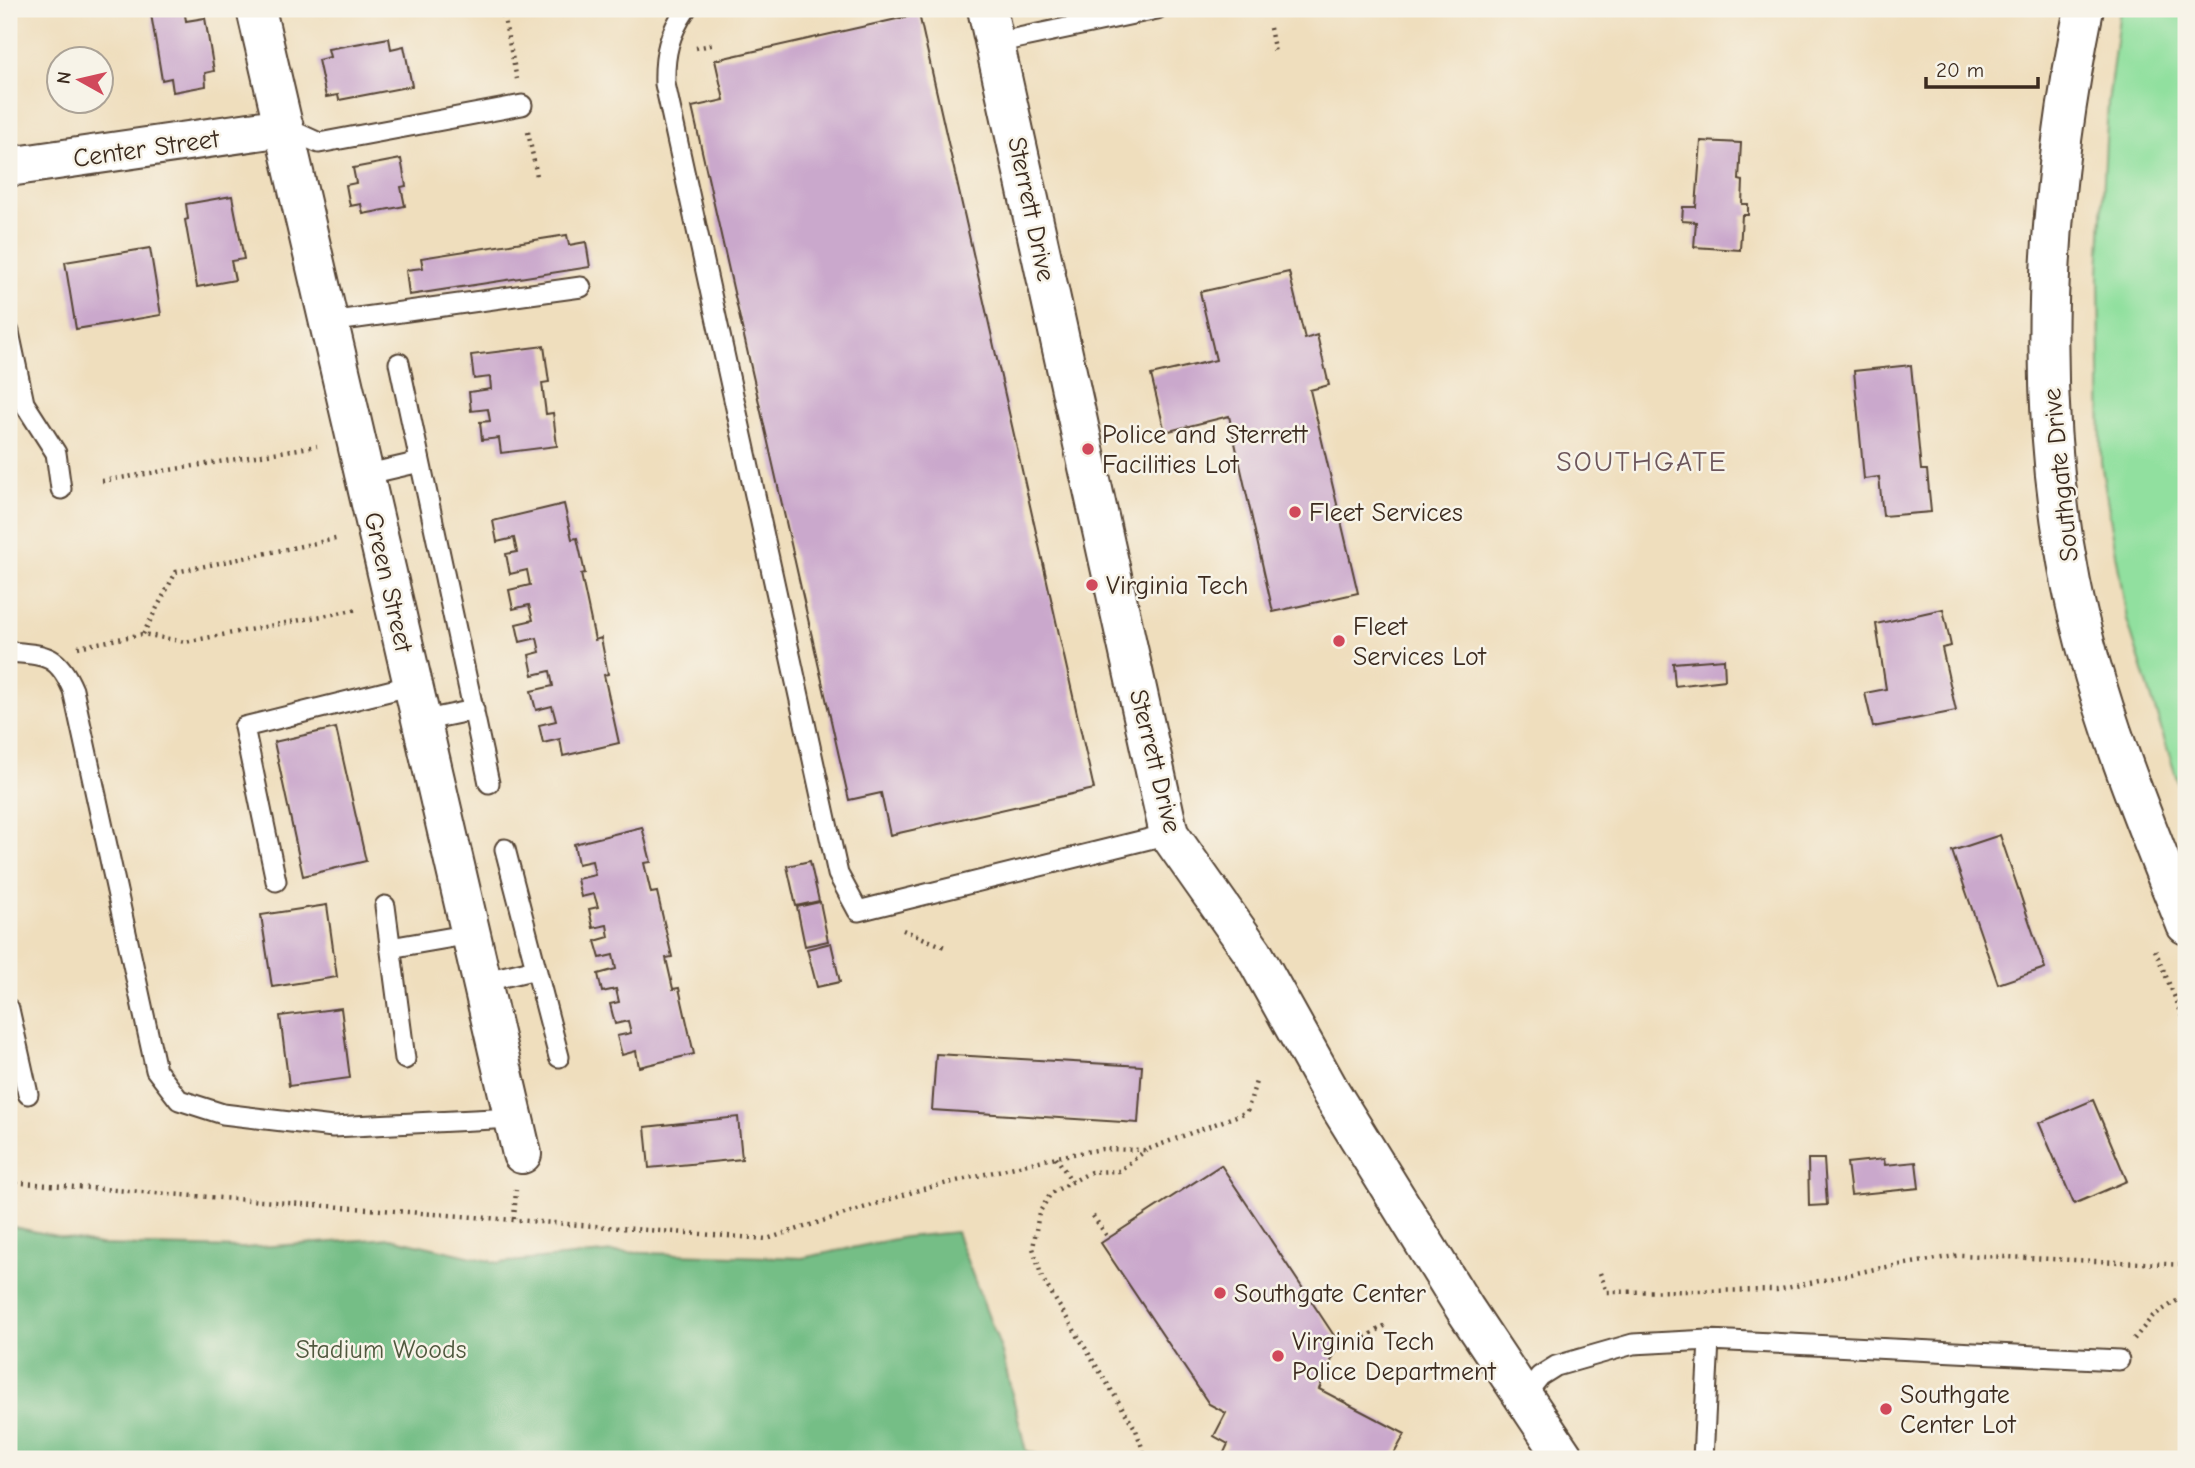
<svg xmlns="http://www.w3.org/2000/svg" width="2195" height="1468" font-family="'Comic Neue',sans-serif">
  <rect width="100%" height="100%" fill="#f7f3e8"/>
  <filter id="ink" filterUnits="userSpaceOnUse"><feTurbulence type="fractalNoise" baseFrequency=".0143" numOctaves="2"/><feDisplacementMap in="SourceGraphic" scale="14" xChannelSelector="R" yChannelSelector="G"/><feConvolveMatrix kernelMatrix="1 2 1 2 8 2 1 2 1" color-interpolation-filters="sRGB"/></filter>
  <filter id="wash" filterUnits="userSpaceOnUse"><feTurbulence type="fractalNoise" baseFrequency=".00686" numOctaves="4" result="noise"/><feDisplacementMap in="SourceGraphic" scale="28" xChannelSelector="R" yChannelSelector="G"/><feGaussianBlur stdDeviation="1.57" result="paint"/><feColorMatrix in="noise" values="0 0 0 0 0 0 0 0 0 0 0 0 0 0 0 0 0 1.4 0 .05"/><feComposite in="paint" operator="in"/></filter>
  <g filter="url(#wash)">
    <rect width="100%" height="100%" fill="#efdebd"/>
    <path fill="#91e09f" stroke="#66855e" stroke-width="2" d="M 2120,9 L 2186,9 L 2186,808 L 2127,620 L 2101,462 L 2099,273 L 2108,103 Z"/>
    <path fill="#74be86" stroke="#587452" stroke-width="2" d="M 9,1226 L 99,1245 L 243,1248 L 391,1238 L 498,1263 L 614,1252 L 802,1258 L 905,1237 L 956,1232 L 1001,1349 L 1026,1451 L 1051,1459 L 9,1459 Z"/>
    <g id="blocks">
      <path fill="#caa8cc" d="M 184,9 L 186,21 L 205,18 L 214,71 L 205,73 L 206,86 L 173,92 L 171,78 L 162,80 L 151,14 Z
        M 919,14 L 1094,789 L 890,835 L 881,793 L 849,800 L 692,107 L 724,100 L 715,60 Z
        M 389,38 L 391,49 L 404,46 L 412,86 L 339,100 L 338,95 L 326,97 L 318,60 L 330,57 L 328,49 Z
        M 1701,141 L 1741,143 L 1739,180 L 1743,181 L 1742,204 L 1748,204 L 1748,215 L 1742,215 L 1740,250 L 1694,247 L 1696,222 L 1682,221 L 1683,207 L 1696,207 Z
        M 401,159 L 406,186 L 401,187 L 405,206 L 363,214 L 361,204 L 350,206 L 346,185 L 356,183 L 353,168 Z
        M 232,196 L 244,259 L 231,261 L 235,280 L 197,287 L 185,220 L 188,219 L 186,204 Z
        M 567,235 L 569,245 L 586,242 L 590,267 L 409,295 L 406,270 L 423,268 L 421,258 Z
        M 150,248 L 161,315 L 76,329 L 65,262 Z
        M 1289,272 L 1305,339 L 1317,335 L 1329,385 L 1310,390 L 1358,593 L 1273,612 L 1229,416 L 1165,432 L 1151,375 L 1216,360 L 1200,292 Z
        M 544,346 L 549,382 L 542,383 L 546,414 L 553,413 L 557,446 L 501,453 L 499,438 L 482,440 L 480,422 L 490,421 L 488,409 L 471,411 L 469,392 L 491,389 L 490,377 L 474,379 L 471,355 Z
        M 1911,365 L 1921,470 L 1927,470 L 1931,512 L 1883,516 L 1879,477 L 1864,479 L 1854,371 Z
        M 564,504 L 572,539 L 577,538 L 585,573 L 581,574 L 595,640 L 601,638 L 608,674 L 604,675 L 619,743 L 563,756 L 560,739 L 543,743 L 539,725 L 556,721 L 552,706 L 536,710 L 531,691 L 553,686 L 550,671 L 533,675 L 529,655 L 540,652 L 537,638 L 520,642 L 516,624 L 533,620 L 529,605 L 513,609 L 509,590 L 530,585 L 527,570 L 510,574 L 506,554 L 517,552 L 514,538 L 497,542 L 493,521 Z
        M 1943,609 L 1951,646 L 1942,648 L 1956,711 L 1873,727 L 1865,693 L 1886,689 L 1876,624 Z
        M 1724,659 L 1725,680 L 1675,686 L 1673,663 Z
        M 336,728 L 366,861 L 303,876 L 274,742 Z
        M 642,827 L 651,862 L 644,863 L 651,893 L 657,892 L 672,957 L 666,958 L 673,989 L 679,988 L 694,1054 L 639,1067 L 636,1051 L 622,1055 L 617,1036 L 631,1033 L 628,1021 L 615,1024 L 610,1004 L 619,1002 L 616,989 L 602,992 L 598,974 L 616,969 L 613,955 L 600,958 L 595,941 L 609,937 L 607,925 L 593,928 L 589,909 L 598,907 L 594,894 L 581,897 L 577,879 L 595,875 L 592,861 L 578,864 L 574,844 Z
        M 2000,835 L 2045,968 L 1998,984 L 1952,851 Z
        M 810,861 L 819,901 L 796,906 L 787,866 Z
        M 820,902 L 828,941 L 805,946 L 797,907 Z
        M 327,905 L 337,977 L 272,987 L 261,915 Z
        M 831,943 L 840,982 L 817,987 L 807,949 Z
        M 341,1008 L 350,1078 L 289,1086 L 280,1016 Z
        M 936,1054 L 1142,1066 L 1138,1123 L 932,1110 Z
        M 2093,1100 L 2127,1181 L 2074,1204 L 2039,1123 Z
        M 738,1117 L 742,1159 L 649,1168 L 645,1127 Z
        M 1808,1159 L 1824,1159 L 1827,1205 L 1809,1206 Z
        M 1884,1159 L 1885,1165 L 1916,1162 L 1919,1188 L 1851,1195 L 1847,1163 Z
        M 1221,1165 L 1339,1343 L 1319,1389 L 1405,1434 L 1391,1459 L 1221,1459 L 1228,1444 L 1214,1436 L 1226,1413 L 1209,1404 L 1101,1243 Z"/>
    </g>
  </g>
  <g filter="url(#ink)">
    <use href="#blocks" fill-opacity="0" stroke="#564536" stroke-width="2"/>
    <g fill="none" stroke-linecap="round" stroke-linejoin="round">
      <g stroke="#564536" stroke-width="23">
        <path id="lane" d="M 686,9 C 669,34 664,54 665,84 L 838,874 L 858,911 L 1169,834
          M 995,43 L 1157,9
          M 284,127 L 319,143 L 522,105
          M 329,322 L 581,287
          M 9,332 L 24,403 L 56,453 L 61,489
          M 399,363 L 489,783
          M 364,475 L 420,462
          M 9,652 C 45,655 58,654 73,690 L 156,1070 L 179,1100 L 223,1114 L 333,1127 L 514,1118
          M 421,721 L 474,710
          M 505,849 L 559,1057
          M 276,881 L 244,727 L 413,685
          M 385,906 L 405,1059
          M 390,948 L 471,934
          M 482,982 L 536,969
          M 9,1009 L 28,1094
          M 1524,1396 L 1540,1376 L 1556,1366 L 1633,1344 L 1709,1340 L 2119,1360
          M 1703,1459 L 1709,1340"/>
      </g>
      <g stroke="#564536" stroke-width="42">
        <path id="street" d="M 256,9 L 522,1154
          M 987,9 L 1169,834 L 1253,953 L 1330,1091 L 1465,1309 L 1565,1459
          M 9,167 L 284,127"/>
      </g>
      <g stroke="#564536" stroke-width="42">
        <path id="secondary" d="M 2084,9 C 2046,196 2034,395 2071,583 C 2095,702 2141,814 2186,925"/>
      </g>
      <path stroke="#564536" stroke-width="4.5" stroke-dasharray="2 5" stroke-linecap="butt" d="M 502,9 L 517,79
        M 1270,28 L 1275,53
        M 696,48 L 716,44
        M 528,132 L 537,176
        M 102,481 L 317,446
        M 143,634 L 176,572 L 340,538
        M 78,647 L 143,634 L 185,642 L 359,609
        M 903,930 L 947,948
        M 2155,950 L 2186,1024
        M 1056,1157 L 1072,1182
        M 9,1182 L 767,1239 L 919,1190 L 1056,1157 L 1102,1149 L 1146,1150 L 1247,1112 L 1257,1078
        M 1093,1216 L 1107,1236
        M 514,1219 L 516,1190
        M 1600,1273 L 1607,1292 L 1777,1290 L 1875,1269 L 1961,1255 L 2186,1265
        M 2134,1339 L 2153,1316 L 2186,1295
        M 1359,1341 L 1386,1325
        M 1146,1459 L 1136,1430 L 1042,1278 L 1033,1248 L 1039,1213 L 1051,1193 L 1091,1172 L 1119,1171 L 1146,1150"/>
      <use href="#lane" stroke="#fff" stroke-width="19"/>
      <use href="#street" stroke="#fff" stroke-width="38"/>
      <use href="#secondary" stroke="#fff" stroke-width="38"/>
    </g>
  </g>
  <g fill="#d1495b" stroke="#f7f3e8" stroke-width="2.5">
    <circle cx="1088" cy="449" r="7"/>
    <circle cx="1295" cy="512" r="7"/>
    <circle cx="1092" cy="585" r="7"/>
    <circle cx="1339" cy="641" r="7"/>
    <circle cx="1220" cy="1293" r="7"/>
    <circle cx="1278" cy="1356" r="7"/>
    <circle cx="1886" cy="1409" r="7"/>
  </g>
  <g text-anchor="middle" stroke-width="5" stroke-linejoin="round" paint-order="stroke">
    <g font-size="26" fill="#3b2a1e" stroke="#f7f3e8">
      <text transform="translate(146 148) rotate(-8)" y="9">Center Street</text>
      <text transform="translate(1032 209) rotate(78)" y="9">Sterrett Drive</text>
      <text transform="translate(2060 475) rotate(-96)" y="9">Southgate Drive</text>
      <text transform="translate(389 582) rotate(77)" y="9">Green Street</text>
      <text transform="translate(1156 761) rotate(76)" y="9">Sterrett Drive</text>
    </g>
    <g font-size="26" fill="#3b2a1e" stroke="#f7f3e8" text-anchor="start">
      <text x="1102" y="443">Police and Sterrett<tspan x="1102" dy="30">Facilities Lot</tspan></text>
      <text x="1309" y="521">Fleet Services</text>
      <text x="1106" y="594">Virginia Tech</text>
      <text x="1353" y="635">Fleet<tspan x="1353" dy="30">Services Lot</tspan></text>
      <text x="1234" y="1302">Southgate Center</text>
      <text x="1292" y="1350">Virginia Tech<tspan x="1292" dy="30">Police Department</tspan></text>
      <text x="1900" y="1403">Southgate<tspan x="1900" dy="30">Center Lot</tspan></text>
    </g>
    <g font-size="26" fill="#50583e" stroke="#f7f3e8">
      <text x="381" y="1358">Stadium Woods</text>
    </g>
    <g font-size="28" letter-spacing="2" fill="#6d565b" stroke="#f7f3e8">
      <text x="1642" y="471">SOUTHGATE</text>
    </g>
  </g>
  <rect width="2195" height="1468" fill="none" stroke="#f7f3e8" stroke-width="35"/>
  <g transform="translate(80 80) rotate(278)"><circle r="33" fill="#f7f3e8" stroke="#aca397" stroke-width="2"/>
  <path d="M0-5L12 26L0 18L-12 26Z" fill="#d1495b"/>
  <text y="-10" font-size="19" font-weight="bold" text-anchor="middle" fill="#3b2a1e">N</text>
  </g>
  <path d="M1926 77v10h112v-10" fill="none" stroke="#3b2a1e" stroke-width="3.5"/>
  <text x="1936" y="77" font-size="21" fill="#3b2a1e" stroke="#f7f3e8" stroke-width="5" paint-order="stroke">20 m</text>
</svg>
